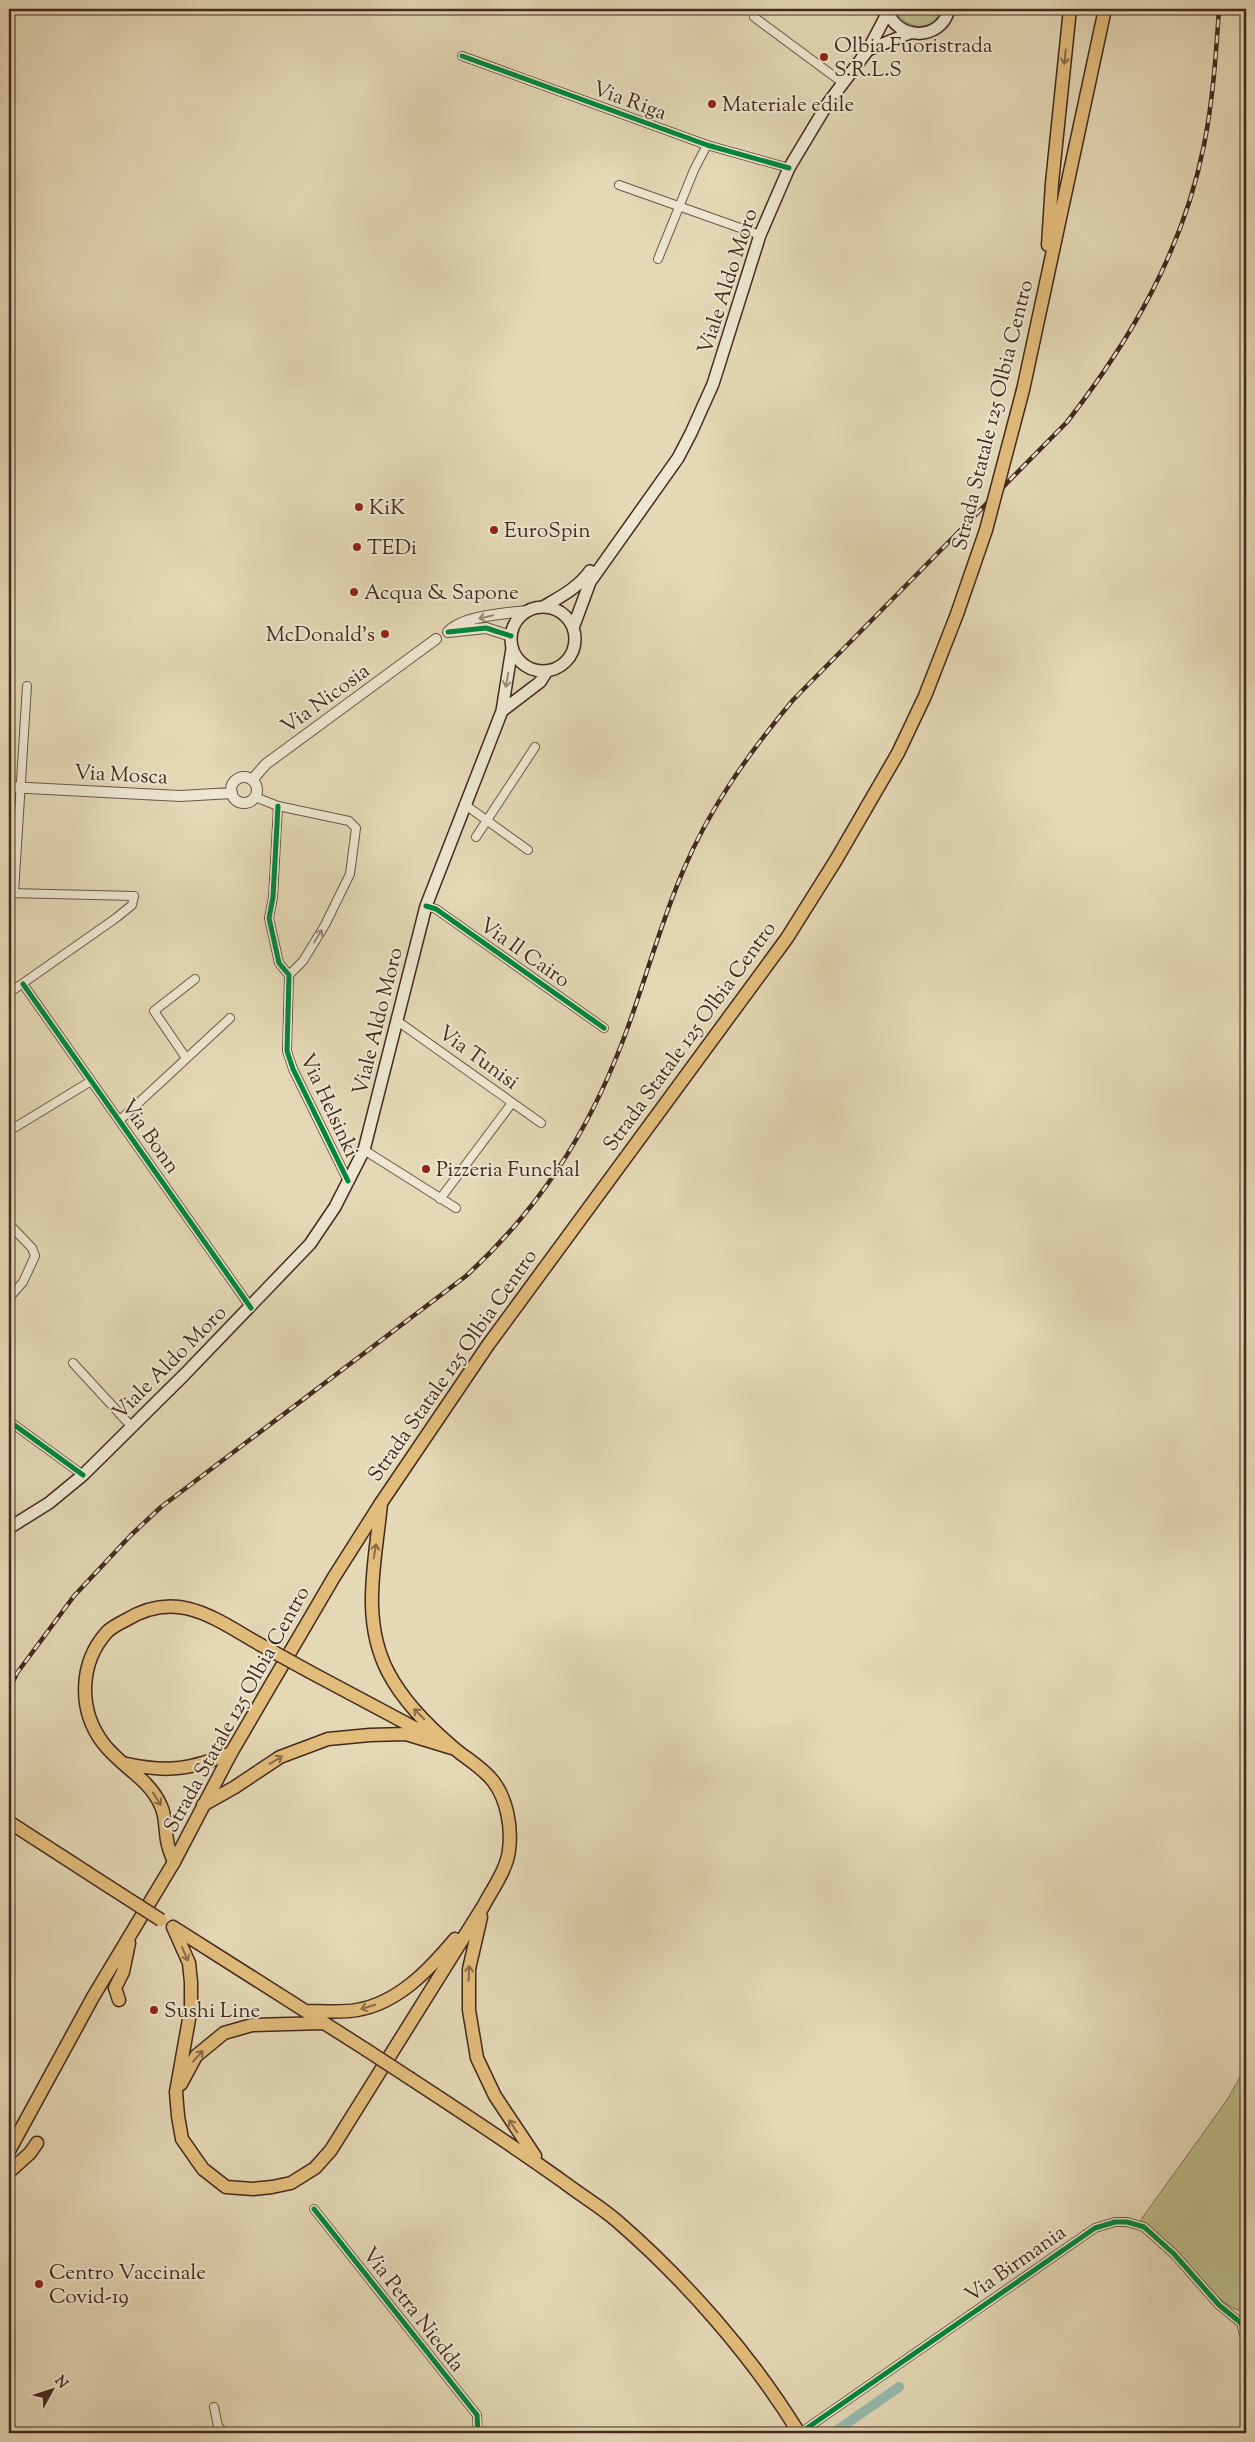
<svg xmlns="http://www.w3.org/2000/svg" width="1255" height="2442" font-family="'Sorts Mill Goudy',serif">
  <rect width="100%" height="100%" fill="#e4d8b6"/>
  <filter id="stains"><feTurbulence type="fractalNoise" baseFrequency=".004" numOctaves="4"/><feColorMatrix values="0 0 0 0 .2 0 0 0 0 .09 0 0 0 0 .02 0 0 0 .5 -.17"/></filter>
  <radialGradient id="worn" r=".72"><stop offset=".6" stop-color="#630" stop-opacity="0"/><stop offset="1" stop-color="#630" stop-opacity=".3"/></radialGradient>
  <path fill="#bcbc89" stroke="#807254" d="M 896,9 L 942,9 C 935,33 903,31 896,9 Z
    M 1240,2077 L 1246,2084 L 1246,2311 C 1223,2314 1190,2263 1174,2249 C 1163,2239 1151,2230 1140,2221 L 1227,2100 Z"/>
  <path fill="#95baae" stroke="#758074" d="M 1246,2096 L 1246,2118 L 1241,2115 L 1241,2102 Z"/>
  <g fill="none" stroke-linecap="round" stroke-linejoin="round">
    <path stroke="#95baae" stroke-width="10" d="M 833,2433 L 899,2387"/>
    <g stroke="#6c5544" stroke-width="10">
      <path id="minor" d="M 754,17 L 843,83
        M 462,56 L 707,145 L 789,168
        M 619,185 L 760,235
        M 658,259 L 694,170 L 707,145
        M 255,797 L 278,806 L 349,821 L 356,828 L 350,874 L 325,925 L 303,961 L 289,975
        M 464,804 L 528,850
        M 278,806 L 273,897 L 269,918 L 279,963 L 289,975 L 287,1051 L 293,1069 L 348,1181
        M 476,837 L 535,747
        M 9,893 L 134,896 L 132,905 L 116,918 L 9,993
        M 14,893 L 27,686
        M 426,906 L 436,909 L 604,1028
        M 23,984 L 251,1308
        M 396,1020 L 541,1123
        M 186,1058 L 154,1011 L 195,979
        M 120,1120 L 230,1018
        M 9,1131 L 91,1081
        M 364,1150 L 456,1208
        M 440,1199 L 512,1103
        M 9,1224 L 32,1248 L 35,1256 L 23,1282 L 10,1297
        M 73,1363 L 131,1426
        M 9,1421 L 83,1475
        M 314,2209 L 477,2415 L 478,2433
        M 214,2407 L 218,2426 L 224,2433
        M 800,2433 L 1095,2228 L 1115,2222 L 1127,2222 L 1144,2227 L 1174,2254 L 1219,2305 L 1241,2323 L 1246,2341"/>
    </g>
    <g stroke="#6c5544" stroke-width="12">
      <path id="tertiary" d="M 448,632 C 461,616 507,613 527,611
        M 448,632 L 486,628 L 511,636
        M231 790a13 13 0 1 1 26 0a13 13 0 1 1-26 0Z
        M 252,780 L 266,764 L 436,639
        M 9,787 L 180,796 L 232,793"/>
    </g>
    <g stroke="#44291e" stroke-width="14">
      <path id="secondary" d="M 887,9 C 896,41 941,42 949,9
        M 868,50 L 910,33
        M511 639a32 32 0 1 1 64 0a32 32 0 1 1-64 0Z
        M 543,607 C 560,597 578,588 590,571
        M 573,628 L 590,582 L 678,458 L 691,433 L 713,384 L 760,235 L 789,168 L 828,103 L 868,50 L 888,12
        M 502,711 L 540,682 L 547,671
        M 9,1528 L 49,1503 L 83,1475 L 185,1374 L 310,1244 L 335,1207 L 364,1150 L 426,906 L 502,711 L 512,648"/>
    </g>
    <g stroke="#44291e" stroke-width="15">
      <path id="primary" d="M 1048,245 L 1052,183 L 1070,9
        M 1023,390 L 1105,9
        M 119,2000 L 115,1988 L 123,1972 L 129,1943
        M 9,2151 L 93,1997 L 174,1862 L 231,1753 L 334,1577 L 381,1503 L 488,1345 L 787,938 L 836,860 L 898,753 L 925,696 L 957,614
        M 9,2172 L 30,2153 L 37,2143"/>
    </g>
    <g stroke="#44291e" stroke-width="15">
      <path id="trunk" d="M 310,1672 L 430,1736
        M 127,1764 C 169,1773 191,1769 231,1753
        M 203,1805 L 235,1787 L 280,1757 L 328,1739 L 370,1735 L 406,1734 L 452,1748
        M 9,1822 L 108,1886
        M 174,1862 C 171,1855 168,1847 167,1840 C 165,1830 166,1816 161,1806 C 149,1778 121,1767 103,1743 C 78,1710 79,1663 107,1632 C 112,1627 120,1623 126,1620 C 178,1588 215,1619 261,1645
        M 481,1917 L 469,1969 L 469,2010 L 477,2058 L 495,2096 L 535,2156
        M 173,1927 L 189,1963 L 191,1982 L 191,2008 L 176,2092 L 178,2116 L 182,2139 L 203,2169 L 226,2187 L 253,2189 L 272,2187 L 291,2183 L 315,2168 L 331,2150 L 484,1905 C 493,1888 507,1869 509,1850 C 512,1827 507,1799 493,1781 C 483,1768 467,1759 455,1749 C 430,1728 403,1701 388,1672 C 360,1618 376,1560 381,1503
        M 173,1927 L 365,2049
        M 306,2011 C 322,2011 341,2013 357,2010 C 398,2003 429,1970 455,1939
        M 411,2079 C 463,2113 515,2147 565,2183 C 582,2196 601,2207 617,2221 C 685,2280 752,2356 799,2433
        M 181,2084 L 196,2056 L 224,2033 L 252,2025 L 323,2023"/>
    </g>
    <use href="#minor" stroke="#ede6d0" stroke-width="8"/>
    <use href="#tertiary" stroke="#ede6d0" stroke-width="10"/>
    <use href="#secondary" stroke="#ede6d0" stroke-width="11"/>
    <use href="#primary" stroke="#e2bc7b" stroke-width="12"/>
    <use href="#trunk" stroke="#e2bc7b" stroke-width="12"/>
    <g stroke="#44291e" stroke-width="4.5">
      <path id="rail" d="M 9,1690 L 17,1673 L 74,1596 L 131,1535 L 161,1507 L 466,1276 C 539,1209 587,1134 622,1043 C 644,986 659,927 683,871 C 710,807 749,753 793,700 L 1067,422 C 1132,338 1183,250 1204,145 C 1213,100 1216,54 1219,9"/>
    </g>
    <use href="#rail" stroke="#ede6d0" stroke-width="2.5" stroke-dasharray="8" stroke-linecap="butt"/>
    <g stroke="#44291e" stroke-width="15" stroke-linecap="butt">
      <path id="primary-bridge" d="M 957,614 L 986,530 L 1023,390"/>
    </g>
    <g stroke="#44291e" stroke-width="15" stroke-linecap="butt">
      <path id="trunk-bridge" d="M 261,1645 L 310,1672
        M 108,1886 L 161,1920
        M 365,2049 L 411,2079"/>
    </g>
    <use href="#primary-bridge" stroke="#e2bc7b" stroke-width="12"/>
    <use href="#trunk-bridge" stroke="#e2bc7b" stroke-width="12"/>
    <g stroke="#ede6d0" stroke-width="8">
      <path id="cycleway" d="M 462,56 L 707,145 L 789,168
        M 448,632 L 486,628 L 511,636
        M 278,806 L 273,897 L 269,918 L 279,963 L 289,975 L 287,1051 L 293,1069 L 348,1181
        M 426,906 L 436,909 L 604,1028
        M 23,984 L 251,1308
        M 9,1421 L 83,1475
        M 314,2209 L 477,2415 L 478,2433
        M 800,2433 L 1095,2228 L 1115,2222 L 1127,2222 L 1144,2227 L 1174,2254 L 1219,2305 L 1241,2323 L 1246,2341"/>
    </g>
    <use href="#cycleway" stroke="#00873e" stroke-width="5"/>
  </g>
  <defs><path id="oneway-shaft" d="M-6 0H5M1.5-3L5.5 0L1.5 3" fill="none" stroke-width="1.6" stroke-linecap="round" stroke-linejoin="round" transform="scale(1.25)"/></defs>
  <g stroke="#8b6b48">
    <use href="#oneway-shaft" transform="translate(1065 57) rotate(96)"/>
    <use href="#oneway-shaft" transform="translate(375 1551) rotate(-80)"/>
    <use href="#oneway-shaft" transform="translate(419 1714) rotate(-135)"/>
    <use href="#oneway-shaft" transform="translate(276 1760) rotate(-31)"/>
    <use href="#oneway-shaft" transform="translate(157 1799) rotate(58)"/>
    <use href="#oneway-shaft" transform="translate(185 1954) rotate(67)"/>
    <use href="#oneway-shaft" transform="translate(469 1973) rotate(-87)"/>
    <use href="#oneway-shaft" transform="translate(368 2007) rotate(163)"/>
    <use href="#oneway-shaft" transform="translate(198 2056) rotate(-48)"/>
    <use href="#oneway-shaft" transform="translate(513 2126) rotate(-123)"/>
  </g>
  <g stroke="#988877">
    <use href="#oneway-shaft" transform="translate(486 617) rotate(167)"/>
    <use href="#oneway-shaft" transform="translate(507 680) rotate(100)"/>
    <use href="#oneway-shaft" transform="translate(318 936) rotate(-58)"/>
  </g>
  <g fill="#8f2418" stroke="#ede6d0" stroke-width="2">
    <circle cx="824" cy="57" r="5"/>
    <circle cx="712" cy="104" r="5"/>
    <circle cx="359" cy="507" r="5"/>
    <circle cx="494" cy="530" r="5"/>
    <circle cx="357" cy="547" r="5"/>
    <circle cx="354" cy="592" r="5"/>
    <circle cx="385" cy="634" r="5"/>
    <circle cx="426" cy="1169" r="5"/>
    <circle cx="154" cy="2010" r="5"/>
    <circle cx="39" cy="2284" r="5"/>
  </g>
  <g text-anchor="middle" stroke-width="4" stroke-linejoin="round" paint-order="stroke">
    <g font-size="21" fill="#44291e" stroke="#ede6d0" text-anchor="start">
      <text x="834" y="52">Olbia Fuoristrada<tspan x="834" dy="24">S.R.L.S</tspan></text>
      <text x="722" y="111">Materiale edile</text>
      <text x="369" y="514">KiK</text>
      <text x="504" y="537">EuroSpin</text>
      <text x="367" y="554">TEDi</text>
      <text x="364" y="599">Acqua &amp; Sapone</text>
      <text x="375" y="641" text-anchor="end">McDonald's</text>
      <text x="436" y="1176">Pizzeria Funchal</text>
      <text x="164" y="2017">Sushi Line</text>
      <text x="49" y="2279">Centro Vaccinale<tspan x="49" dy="24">Covid-19</tspan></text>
    </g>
    <g font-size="21" fill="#44291e" stroke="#ede6d0">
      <text transform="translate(630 100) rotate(20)" y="7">Via Riga</text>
      <text transform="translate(727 281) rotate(-72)" y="7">Viale Aldo Moro</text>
      <text transform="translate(992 415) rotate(-76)" y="7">Strada Statale 125 Olbia Centro</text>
      <text transform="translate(325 698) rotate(-36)" y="7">Via Nicosia</text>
      <text transform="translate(121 774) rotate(3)" y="7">Via Mosca</text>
      <text transform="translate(525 952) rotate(35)" y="7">Via Il Cairo</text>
      <text transform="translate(377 1021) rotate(-76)" y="7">Viale Aldo Moro</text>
      <text transform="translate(689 1036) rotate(-54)" y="7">Strada Statale 125 Olbia Centro</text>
      <text transform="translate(479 1057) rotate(36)" y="7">Via Tunisi</text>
      <text transform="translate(330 1105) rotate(65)" y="7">Via Helsinki</text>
      <text transform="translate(151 1136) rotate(55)" y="7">Via Bonn</text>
      <text transform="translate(169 1362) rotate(-45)" y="7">Viale Aldo Moro</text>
      <text transform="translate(452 1365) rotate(-55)" y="7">Strada Statale 125 Olbia Centro</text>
      <text transform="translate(236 1709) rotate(-61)" y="7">Strada Statale 125 Olbia Centro</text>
      <text transform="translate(1015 2263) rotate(-35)" y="7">Via Birmania</text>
      <text transform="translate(414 2309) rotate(52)" y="7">Via Petra Niedda</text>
    </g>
  </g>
  <rect width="1255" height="2442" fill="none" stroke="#e4d8b6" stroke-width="30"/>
  <rect x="10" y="10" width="1235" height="2422" fill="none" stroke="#44291e" stroke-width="2.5"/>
  <rect x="15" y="15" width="1225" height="2412" fill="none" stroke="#44291e"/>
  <g transform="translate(52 2390) rotate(50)" stroke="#ede6d0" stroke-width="4" paint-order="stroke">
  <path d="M0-4L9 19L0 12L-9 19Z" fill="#44291e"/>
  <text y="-8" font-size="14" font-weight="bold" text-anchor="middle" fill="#44291e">N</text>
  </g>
  <rect width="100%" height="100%" filter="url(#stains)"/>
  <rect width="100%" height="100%" fill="url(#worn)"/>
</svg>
